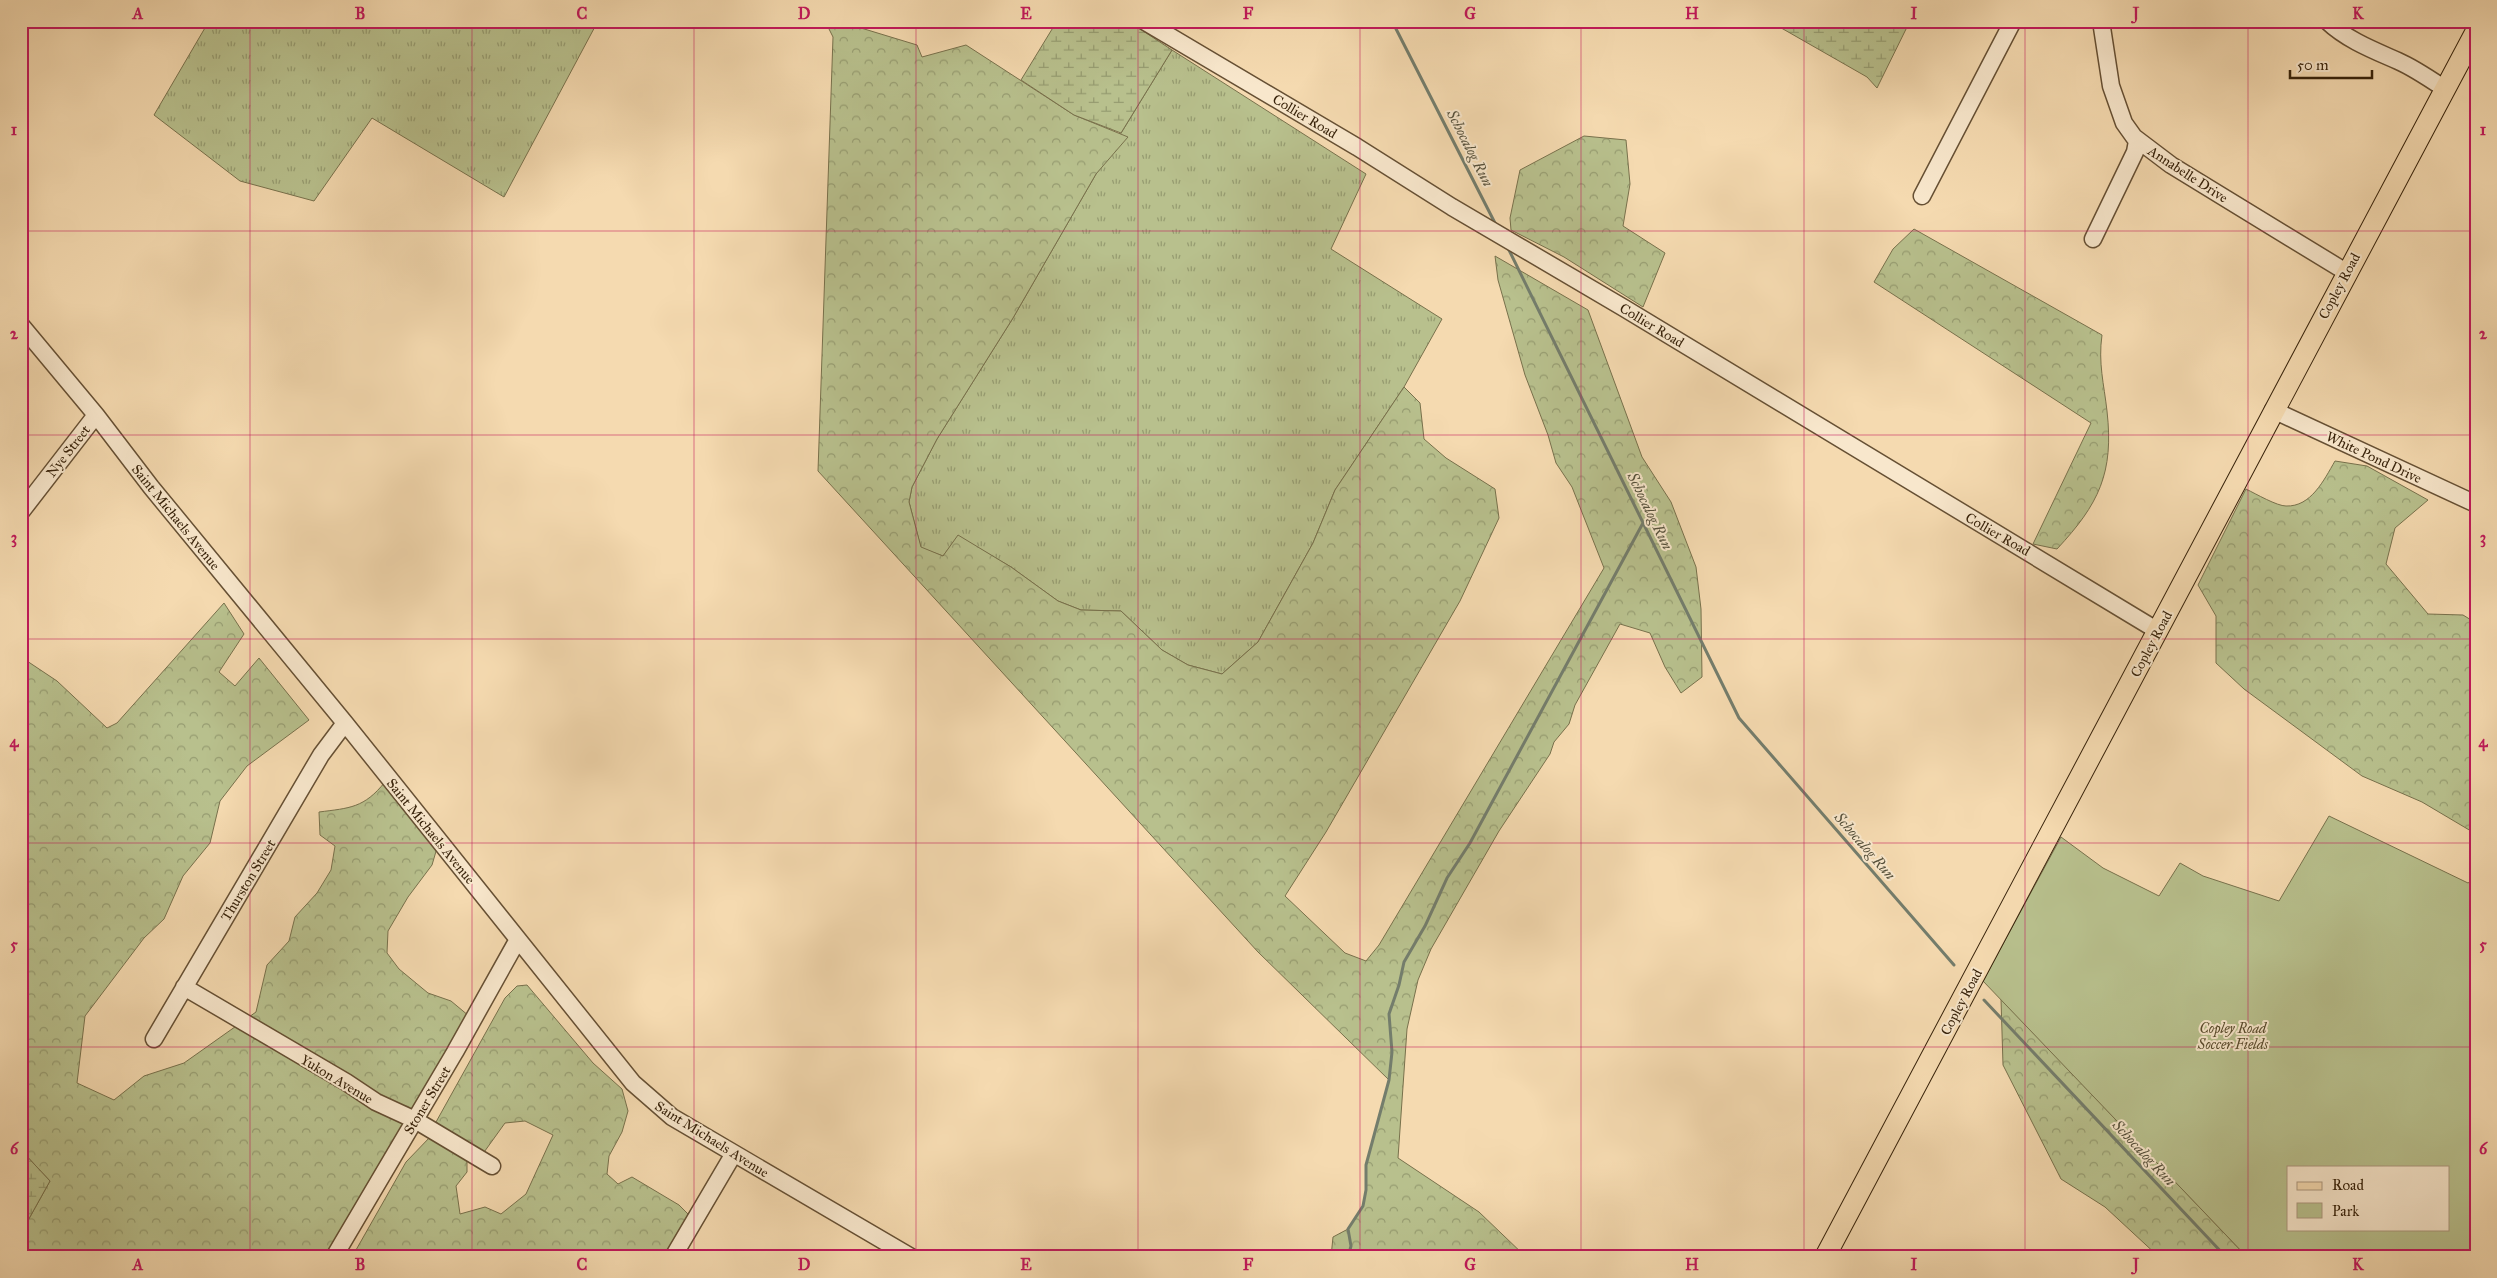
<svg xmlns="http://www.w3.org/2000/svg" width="2497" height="1278" font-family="'IM FELL Great Primer',serif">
  <defs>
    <pattern id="grass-tufts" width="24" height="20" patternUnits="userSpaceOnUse" patternTransform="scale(1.25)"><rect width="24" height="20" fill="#b8c08d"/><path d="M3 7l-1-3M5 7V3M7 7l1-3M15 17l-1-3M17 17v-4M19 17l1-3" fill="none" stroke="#969c71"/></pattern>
    <pattern id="forest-crowns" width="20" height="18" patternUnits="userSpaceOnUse" patternTransform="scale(1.25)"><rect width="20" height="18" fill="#b8c08d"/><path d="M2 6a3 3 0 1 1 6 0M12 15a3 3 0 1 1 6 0" fill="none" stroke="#969c71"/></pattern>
    <pattern id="wetland-marsh" width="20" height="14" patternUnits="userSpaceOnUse" patternTransform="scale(1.25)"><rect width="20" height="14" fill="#b8c08d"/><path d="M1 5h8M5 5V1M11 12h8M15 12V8" fill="none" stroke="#969c71"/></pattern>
  </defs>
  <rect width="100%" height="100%" fill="#f5dab0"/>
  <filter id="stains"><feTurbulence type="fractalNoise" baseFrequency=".004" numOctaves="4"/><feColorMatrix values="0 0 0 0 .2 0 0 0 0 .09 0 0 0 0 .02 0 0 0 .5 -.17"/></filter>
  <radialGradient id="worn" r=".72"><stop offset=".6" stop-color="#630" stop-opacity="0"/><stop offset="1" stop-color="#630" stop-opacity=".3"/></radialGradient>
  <path fill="url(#grass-tufts)" stroke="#78714c" d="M 209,21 L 598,21 L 504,197 L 372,118 L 314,201 L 240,181 L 154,115 Z
    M 1172,50 L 1366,174 L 1331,249 L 1442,319 L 1404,387 L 1335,490 L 1313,543 L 1258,642 L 1222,674 L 1188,665 L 1162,650 L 1121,611 L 1081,610 L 1058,601 L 1011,567 L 958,536 L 943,556 L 921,548 L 909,502 L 912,487 L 937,439 L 1013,318 L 1096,174 Z"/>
  <path fill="url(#forest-crowns)" stroke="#78714c" d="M 825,21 L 838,21 L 917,45 L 922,57 L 966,45 L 1074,115 L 1128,137 L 1096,174 L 1013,318 L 937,439 L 912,487 L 909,502 L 921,547 L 943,556 L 958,535 L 1011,567 L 1058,601 L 1081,610 L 1121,611 L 1162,650 L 1188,665 L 1222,674 L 1258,642 L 1313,543 L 1335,490 L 1404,387 L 1420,403 L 1424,439 L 1446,458 L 1495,489 L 1499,518 L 1460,601 L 1326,832 L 1285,896 L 1345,953 L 1366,961 L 1379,945 L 1604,568 L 1572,487 L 1556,463 L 1548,435 L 1525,375 L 1498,280 L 1495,256 L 1588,310 L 1642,457 L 1671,502 L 1696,567 L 1701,609 L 1702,677 L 1681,693 L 1665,667 L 1650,633 L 1620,624 L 1575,705 L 1569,724 L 1554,742 L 1550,754 L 1499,831 L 1431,949 L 1418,980 L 1407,1029 L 1398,1158 L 1479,1212 L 1526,1257 L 1331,1257 L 1333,1237 L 1348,1229 L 1363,1206 L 1366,1190 L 1366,1165 L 1389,1080 L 1258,952 L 818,471 L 833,37 Z
    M 1584,136 L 1626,140 L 1630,184 L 1623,226 L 1665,253 L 1643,307 L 1564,257 L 1511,230 L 1510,218 L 1520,170 Z
    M 1914,229 L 2102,335 C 2098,363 2104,384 2107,411 C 2114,473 2099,504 2057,549 L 2033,544 L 2091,423 L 1874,282 L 1893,249 Z
    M 2335,461 L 2367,466 L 2428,500 L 2395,528 L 2386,564 L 2428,614 L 2463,615 L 2476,623 L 2476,834 L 2422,802 L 2362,776 L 2244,689 L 2216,663 L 2216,616 L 2198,585 L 2246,489 C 2256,494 2277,506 2286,506 C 2311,507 2324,480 2335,461 Z
    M 224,603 L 244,634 L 219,672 L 235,686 L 259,658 L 309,720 L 247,766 L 220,801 L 210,843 L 183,876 L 164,919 L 144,938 L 85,1016 L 77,1083 L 114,1100 L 144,1076 L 184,1063 L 256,1012 L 267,965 L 289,941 L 295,917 L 317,893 L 331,870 L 335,846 L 320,835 L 319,812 C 350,808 364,808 385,782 L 437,848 L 432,865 L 408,897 L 388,931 L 387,953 L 399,969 L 428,993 L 451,1001 L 469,1016 L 328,1257 L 21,1257 L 21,1233 L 50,1181 L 21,1150 L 21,657 L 57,681 L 107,728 L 117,723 Z
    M 527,985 L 593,1063 L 622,1089 L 628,1111 L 622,1132 L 609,1156 L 607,1174 L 618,1184 L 632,1177 L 679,1205 L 688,1214 L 684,1228 L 667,1257 L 352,1257 L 406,1162 L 431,1136 L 467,1159 L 467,1172 L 456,1186 L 460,1214 L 485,1207 L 501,1214 L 526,1194 L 553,1135 L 525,1121 L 505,1123 L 482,1155 L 436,1122 L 505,998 L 517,986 Z
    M 2001,999 L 2247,1257 L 2159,1257 L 2105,1207 L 2061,1179 L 2003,1065 Z"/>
  <path fill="url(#wetland-marsh)" stroke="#78714c" d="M 1057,21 L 1128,21 L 1172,50 L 1121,133 L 1074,115 L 1021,80 Z
    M 1769,21 L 1910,21 L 1877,88 L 1867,77 Z
    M 21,1150 L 50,1181 L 21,1233 Z"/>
  <path fill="#b8c08d" stroke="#78714c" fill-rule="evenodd" d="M 2329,816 L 2468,883 L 2476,878 L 2476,1257 L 2247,1257 L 1983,981 L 2061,837 L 2103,868 L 2159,896 L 2180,863 L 2203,876 L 2279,901 ZM 2288,1167 L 2448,1167 L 2448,1229 L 2288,1229 Z"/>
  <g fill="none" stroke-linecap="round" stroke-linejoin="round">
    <path stroke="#747d6c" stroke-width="3" d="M 1392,21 L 1497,227
      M 1508,248 L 1739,718 L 1954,965
      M 1984,1000 L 2226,1257
      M 1348,1257 L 1351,1246 L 1348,1229 L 1363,1206 L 1366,1190 L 1366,1165 L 1389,1080 L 1392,1052 L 1389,1014 L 1399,985 L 1404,962 L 1425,926 L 1447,878 L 1470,843 L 1643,523"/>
    <g stroke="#665034" stroke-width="19">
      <path id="minor" d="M 1144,21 L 1357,147 L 1452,207 L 1624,308 L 2158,631
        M 2101,21 L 2111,86 L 2124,123 L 2134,137 L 2171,165 L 2346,272
        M 2327,21 C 2347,40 2373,50 2398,61 C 2414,68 2430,79 2445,89
        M 1922,196 L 2013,21
        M 2093,239 L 2135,152 L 2137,141
        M 21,325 L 96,415 L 151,487 L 345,723 L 633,1083 L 672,1117 L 911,1257
        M 2273,410 L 2476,504
        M 21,512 L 96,415
        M 184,987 L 346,1082 L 376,1102 L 415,1120 L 492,1166
        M 154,1039 L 321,755 L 345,723
        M 334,1257 L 455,1052 L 517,941
        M 673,1257 L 733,1155"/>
    </g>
    <g stroke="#37220a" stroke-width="22">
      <path id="major" d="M 1825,1257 L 2476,31"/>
    </g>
    <use href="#minor" stroke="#f8e7cc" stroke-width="16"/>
    <use href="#major" stroke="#f5dab0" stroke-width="20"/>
  </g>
  <path fill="none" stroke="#c2185b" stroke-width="1" stroke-opacity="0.55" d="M 250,21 L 250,1257M 472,21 L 472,1257M 694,21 L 694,1257M 916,21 L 916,1257M 1138,21 L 1138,1257M 1360,21 L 1360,1257M 1581,21 L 1581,1257M 1804,21 L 1804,1257M 2025,21 L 2025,1257M 2248,21 L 2248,1257M 21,231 L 2476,231M 21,435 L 2476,435M 21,639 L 2476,639M 21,843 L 2476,843M 21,1047 L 2476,1047"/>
  <g text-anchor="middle" stroke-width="4" stroke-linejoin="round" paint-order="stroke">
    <g font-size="14" fill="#37220a" stroke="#f8e7cc">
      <text transform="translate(1305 116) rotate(31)" y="5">Collier Road</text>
      <text transform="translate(2188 174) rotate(33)" y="5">Annabelle Drive</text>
      <text transform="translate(2339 286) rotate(-62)" y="5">Copley Road</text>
      <text transform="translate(1652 325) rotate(31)" y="5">Collier Road</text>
      <text transform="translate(68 451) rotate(-52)" y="5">Nye Street</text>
      <text transform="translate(2374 457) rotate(25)" y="5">White Pond Drive</text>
      <text transform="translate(176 517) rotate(51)" y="5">Saint Michaels Avenue</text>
      <text transform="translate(1998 534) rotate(30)" y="5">Collier Road</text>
      <text transform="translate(2151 644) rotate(-62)" y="5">Copley Road</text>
      <text transform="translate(431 831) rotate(51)" y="5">Saint Michaels Avenue</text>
      <text transform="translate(248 880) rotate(-59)" y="5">Thurston Street</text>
      <text transform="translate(1961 1002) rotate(-62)" y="5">Copley Road</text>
      <text transform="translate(337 1079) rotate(31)" y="5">Yukon Avenue</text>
      <text transform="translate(427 1100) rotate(-59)" y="5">Stoner Street</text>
      <text transform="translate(712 1139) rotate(32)" y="5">Saint Michaels Avenue</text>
    </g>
    <g font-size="14" font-style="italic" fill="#574a2b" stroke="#f8e7cc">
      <text x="2233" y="1033">Copley Road<tspan x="2233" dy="16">Soccer Fields</tspan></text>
    </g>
    <g font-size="15" font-style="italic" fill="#55503b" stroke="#f8e7cc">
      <text transform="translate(1470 148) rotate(63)" y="5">Schocalog Run</text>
      <text transform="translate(1650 511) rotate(64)" y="5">Schocalog Run</text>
      <text transform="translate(1865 846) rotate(49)" y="5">Schocalog Run</text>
      <text transform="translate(2144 1153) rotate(47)" y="5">Schocalog Run</text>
    </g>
  </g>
  <rect width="2497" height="1278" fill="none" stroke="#f5dab0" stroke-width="55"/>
  <rect x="2287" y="1166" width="162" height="65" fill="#f8e7cc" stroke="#ab987e"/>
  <rect x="2297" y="1182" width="25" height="8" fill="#f5dab0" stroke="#ab987e"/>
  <text x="2332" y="1190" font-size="15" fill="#37220a">Road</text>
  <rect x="2297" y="1203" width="25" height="15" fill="#b8c08d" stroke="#ab987e"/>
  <text x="2332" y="1216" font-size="15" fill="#37220a">Park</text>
  <path d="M2290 70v8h82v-8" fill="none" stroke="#37220a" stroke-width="2.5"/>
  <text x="2297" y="70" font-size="15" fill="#37220a" stroke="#f8e7cc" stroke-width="4" paint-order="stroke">50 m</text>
  <rect x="28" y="28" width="2442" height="1222" fill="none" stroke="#c2185b" stroke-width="2"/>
  <g font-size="16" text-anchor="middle" font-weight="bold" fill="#c2185b">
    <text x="138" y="19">A</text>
    <text x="360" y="19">B</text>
    <text x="582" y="19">C</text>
    <text x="804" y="19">D</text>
    <text x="1026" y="19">E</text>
    <text x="1248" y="19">F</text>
    <text x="1470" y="19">G</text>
    <text x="1692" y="19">H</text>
    <text x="1914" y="19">I</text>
    <text x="2136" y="19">J</text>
    <text x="2358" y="19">K</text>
    <text x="14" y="135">1</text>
    <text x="2483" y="135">1</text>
    <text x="14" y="339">2</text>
    <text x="2483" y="339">2</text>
    <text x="14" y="543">3</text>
    <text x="2483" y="543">3</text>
    <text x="14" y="747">4</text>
    <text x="2483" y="747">4</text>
    <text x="14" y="950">5</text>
    <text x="2483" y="950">5</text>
    <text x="14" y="1154">6</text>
    <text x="2483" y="1154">6</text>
    <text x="138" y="1270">A</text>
    <text x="360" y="1270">B</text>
    <text x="582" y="1270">C</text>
    <text x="804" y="1270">D</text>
    <text x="1026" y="1270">E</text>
    <text x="1248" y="1270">F</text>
    <text x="1470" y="1270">G</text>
    <text x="1692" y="1270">H</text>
    <text x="1914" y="1270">I</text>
    <text x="2136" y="1270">J</text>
    <text x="2358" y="1270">K</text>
  </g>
  <rect width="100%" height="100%" filter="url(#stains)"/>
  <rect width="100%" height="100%" fill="url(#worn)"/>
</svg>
